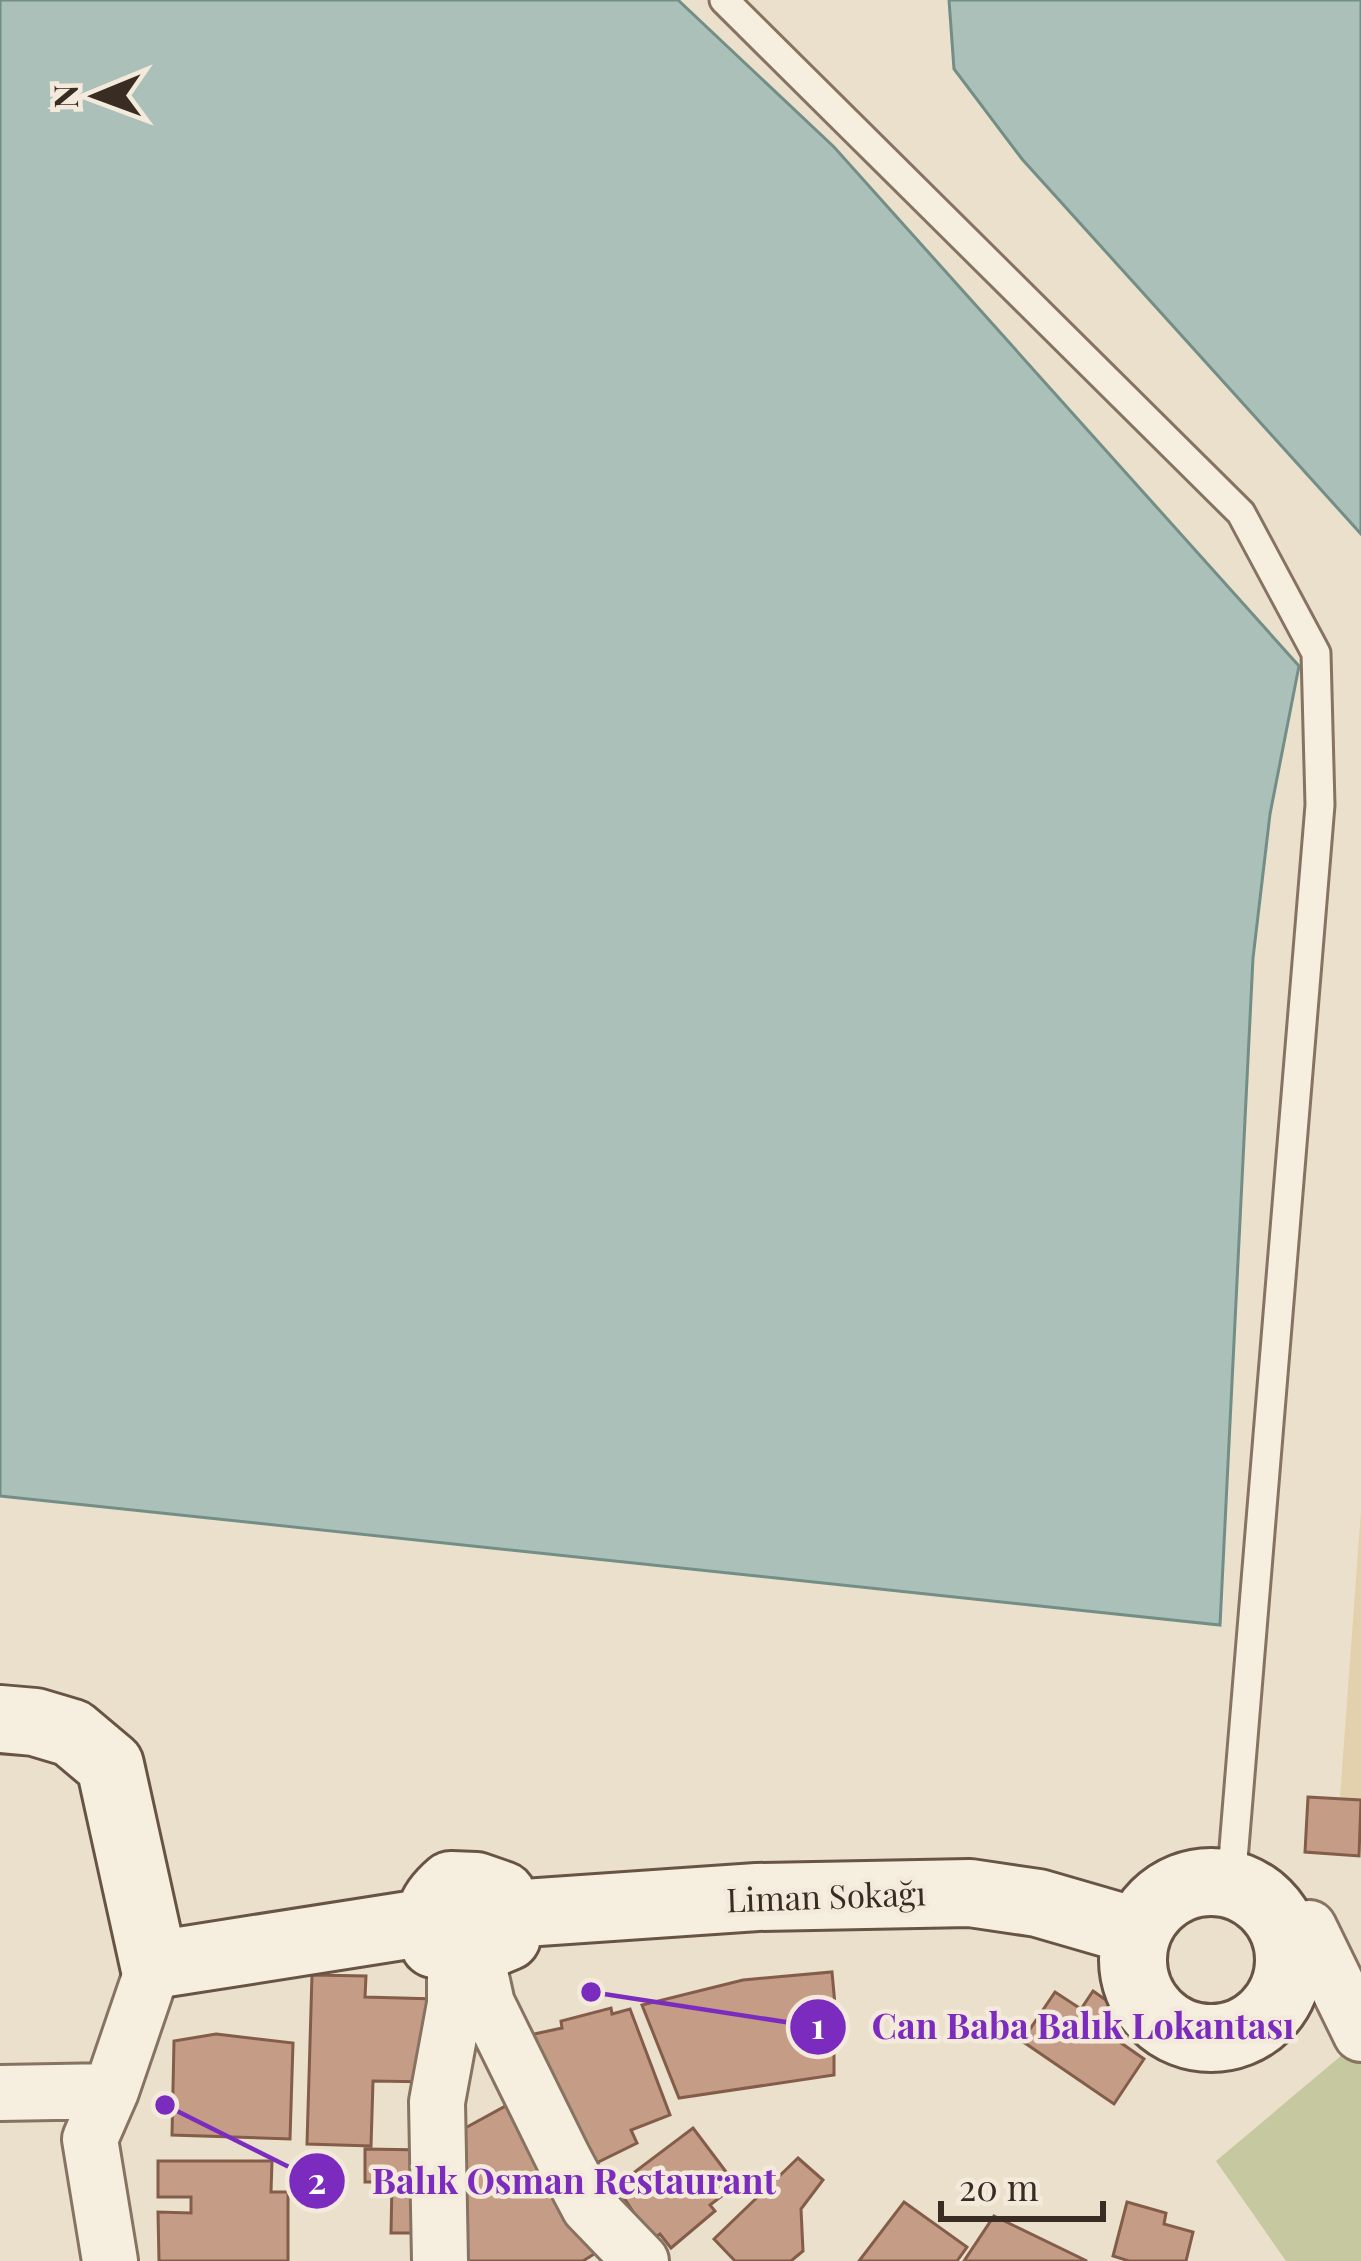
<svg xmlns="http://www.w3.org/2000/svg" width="1361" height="2261" font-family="'Playfair Display',serif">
  <rect width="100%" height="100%" fill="#ebe0cc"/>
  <path fill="#c6c8a0" d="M 1361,2039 L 1361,2261 L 1286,2261 L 1216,2161 Z"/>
  <path fill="#e3d1ad" d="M 1361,1510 L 1361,1840 L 1340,1797 Z"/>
  <path fill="#abc0b9" stroke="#738e86" stroke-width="3" d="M 0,0 L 678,0 L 834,147 L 1299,666 L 1270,814 L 1253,958 L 1220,1625 L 0,1496 Z
    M 949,0 L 1361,0 L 1361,534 L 1022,159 L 954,69 Z"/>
  <path fill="#c59c86" stroke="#835d4a" stroke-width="3" d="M 1308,1797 L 1361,1800 L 1359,1856 L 1305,1852 Z
    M 832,1972 L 838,2038 L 834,2037 L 834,2075 L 679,2098 L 642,2005 L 743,1980 Z
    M 312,1975 L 366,1976 L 365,1997 L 436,1999 L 434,2082 L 373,2081 L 371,2146 L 307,2144 Z
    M 1093,1991 L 1129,2016 L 1114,2038 L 1144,2059 L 1114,2104 L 1022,2041 L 1055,1992 L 1081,2009 Z
    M 611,2008 L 612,2014 L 630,2009 L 670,2115 L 631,2130 L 637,2143 L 576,2173 L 511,2039 L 562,2028 L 561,2021 Z
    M 216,2034 L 293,2043 L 290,2139 L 172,2135 L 174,2041 Z
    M 520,2098 L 613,2242 L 583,2261 L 461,2261 L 456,2133 Z
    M 693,2128 L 736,2185 L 710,2205 L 715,2211 L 671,2248 L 660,2234 L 652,2240 L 616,2186 Z
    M 365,2149 L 426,2150 L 426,2233 L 391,2233 L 392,2182 L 365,2182 Z
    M 798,2158 L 823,2180 L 801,2209 L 803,2251 L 791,2261 L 735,2261 L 714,2239 Z
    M 158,2161 L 272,2161 L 271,2192 L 288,2192 L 288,2261 L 159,2261 L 158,2212 L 191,2213 L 191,2197 L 158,2197 Z
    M 904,2202 L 967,2247 L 957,2261 L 859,2261 Z
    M 1127,2202 L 1166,2213 L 1164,2224 L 1193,2232 L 1186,2261 L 1129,2261 L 1113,2256 Z
    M 994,2216 L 1087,2261 L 964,2261 Z"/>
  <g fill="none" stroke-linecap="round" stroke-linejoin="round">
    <g stroke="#867361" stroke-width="33">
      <path id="lane" d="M 724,0 L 1241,513 L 1316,653 L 1320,805 L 1231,1884"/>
    </g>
    <g stroke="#867361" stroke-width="60">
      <path id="street" d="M 1284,1935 L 1309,1928 L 1361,2034
        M 475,1950 L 487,2004 L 563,2158 L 589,2207 L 641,2261
        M 0,2093 L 111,2091
        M 110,2261 L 90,2139 L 111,2091 L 154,1965
        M 440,2261 L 437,2102 L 455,2004 L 455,1949"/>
    </g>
    <g stroke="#685444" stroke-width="72">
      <path id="secondary" d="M 0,1719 L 35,1722 L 72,1733 L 110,1765 L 154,1965 L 428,1922
        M1133 1960a78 78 0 1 1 156 0a78 78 0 1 1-156 0Z
        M 451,1885 L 476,1886 L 502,1895 L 509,1914 L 507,1937 L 475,1950 L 434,1944 C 426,1916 429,1904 451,1885 Z
        M 509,1914 L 757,1897 L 970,1893 L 1038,1903 L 1138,1932"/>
    </g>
    <use href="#lane" stroke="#f6eedf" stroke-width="27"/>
    <use href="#street" stroke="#f6eedf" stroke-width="54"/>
    <use href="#secondary" stroke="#f6eedf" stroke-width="66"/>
  </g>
  <g text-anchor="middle" stroke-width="9" stroke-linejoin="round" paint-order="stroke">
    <g font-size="33" fill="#392c23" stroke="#f3eadb">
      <text transform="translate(826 1897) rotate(-2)" y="12">Liman Sokağı</text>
    </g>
  </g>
  <path fill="none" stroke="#7b2cbf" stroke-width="4.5" d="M591 1992L818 2027M165 2105L317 2181"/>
  <g fill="#7b2cbf" stroke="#f3eadb" stroke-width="4.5">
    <circle cx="591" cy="1992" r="12"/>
    <circle cx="165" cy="2105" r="12"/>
    <circle cx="818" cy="2027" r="30"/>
    <circle cx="317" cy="2181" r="30"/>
  </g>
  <g font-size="36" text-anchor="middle" font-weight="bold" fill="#fff">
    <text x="818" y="2039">1</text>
    <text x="317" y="2194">2</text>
  </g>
  <g font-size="36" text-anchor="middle" font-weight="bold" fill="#7b2cbf" stroke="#f3eadb" stroke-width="9" stroke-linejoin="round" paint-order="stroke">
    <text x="1083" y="2039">Can Baba Balık Lokantası</text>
    <text x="574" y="2194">Balık Osman Restaurant</text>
  </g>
  <g transform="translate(96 96) rotate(269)" stroke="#f3eadb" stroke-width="9" paint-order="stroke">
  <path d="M0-9L21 45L0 30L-21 45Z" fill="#392c23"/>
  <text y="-18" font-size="33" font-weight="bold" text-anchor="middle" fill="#392c23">N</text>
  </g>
  <path d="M941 2201v18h162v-18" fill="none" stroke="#392c23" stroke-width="6"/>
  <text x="959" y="2201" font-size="36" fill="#392c23" stroke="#f3eadb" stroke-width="9" paint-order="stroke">20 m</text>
</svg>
